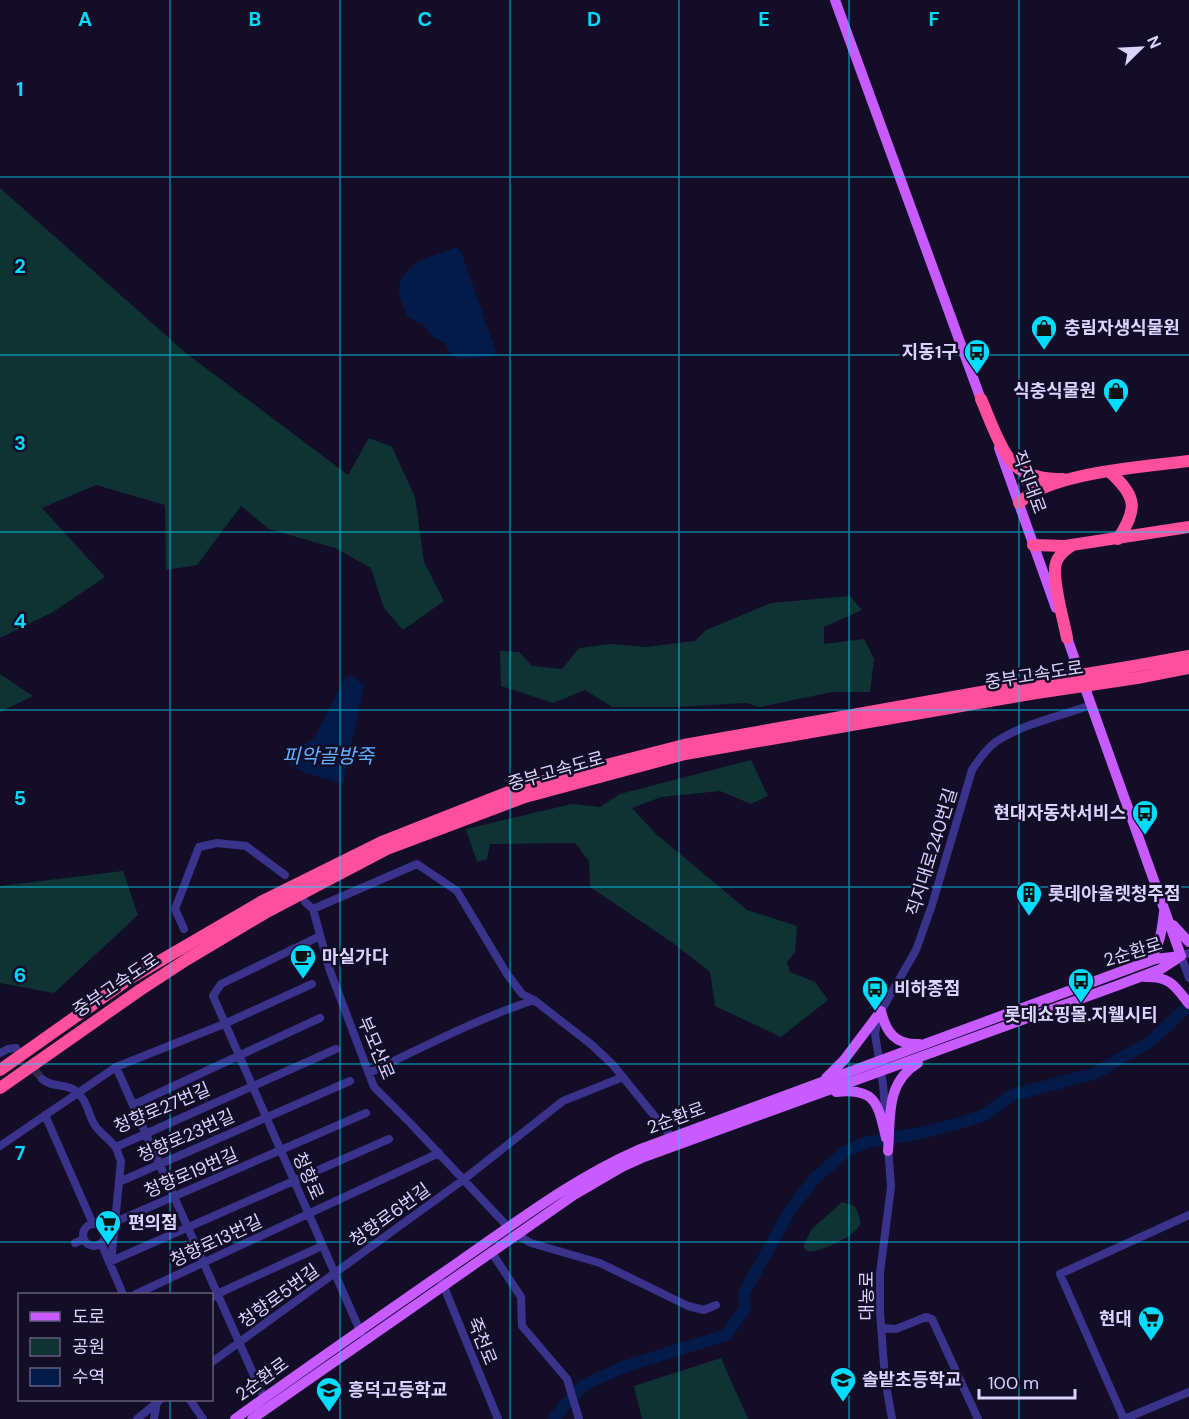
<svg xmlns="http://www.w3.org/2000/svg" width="1189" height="1419" font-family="'DM Sans','Noto Sans KR',sans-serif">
  <rect width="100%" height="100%" fill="#130d28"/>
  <path fill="#0f3333" d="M 0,188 L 187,354 L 348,475 L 369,438 L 392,447 L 415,497 L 424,562 L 444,601 L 403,630 L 384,608 L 371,568 L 335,548 L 269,529 L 241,506 L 197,565 L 166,570 L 165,505 L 96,485 L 42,508 L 105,577 L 53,612 L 0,638 Z
    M 850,596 L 862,610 L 824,627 L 824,644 L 864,639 L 874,659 L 870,692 L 832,692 L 760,707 L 746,703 L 675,707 L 612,707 L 585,690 L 553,703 L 501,686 L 500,651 L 519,652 L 532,666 L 562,669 L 579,648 L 612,644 L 646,647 L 695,641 L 706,630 L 771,603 Z
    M 0,674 L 33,696 L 0,712 Z
    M 751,760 L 768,796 L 751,804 L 720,791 L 661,797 L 632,808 L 655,833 L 747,910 L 797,926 L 795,952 L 787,962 L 790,972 L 815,982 L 828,1000 L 781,1037 L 715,1006 L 710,972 L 673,943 L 590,887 L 589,861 L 575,843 L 490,844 L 487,859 L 477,862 L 466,829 L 572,804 L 600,807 L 620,794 Z
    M 123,871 L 138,915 L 54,993 L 0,983 L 0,886 Z
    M 842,1202 L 854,1206 C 857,1211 861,1217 860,1224 C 858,1235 818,1254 807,1251 L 803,1247 L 811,1230 Z
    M 721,1358 L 748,1419 L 642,1419 L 634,1386 Z"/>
  <path fill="#041b4a" d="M 454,248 L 459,249 L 463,257 L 496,352 L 493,356 L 462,359 L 450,355 L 446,344 L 433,337 L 424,325 L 408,317 C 405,309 398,297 399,289 C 401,262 433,256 454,248 Z
    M 351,676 L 364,685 L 343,784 L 303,772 L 283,760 L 284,756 L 314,738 L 346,677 Z"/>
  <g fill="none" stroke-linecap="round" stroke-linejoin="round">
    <path stroke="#041b4a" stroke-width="12" d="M 554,1419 L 563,1407 L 584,1385 L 623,1367 L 726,1335 L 745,1308 L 744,1293 L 789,1212 L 813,1180 L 846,1151 L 868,1142 L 921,1133 L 957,1124 L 984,1115 L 1012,1095 L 1093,1074 L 1150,1042 L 1189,1005"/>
    <path stroke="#312b48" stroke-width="8" stroke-dasharray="8 4" stroke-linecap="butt" d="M 20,1052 L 42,1079"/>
    <path stroke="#39338c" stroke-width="8" d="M 305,902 L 313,909 L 329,968 L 374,1087 L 412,1125 L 508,1227
      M 313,909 L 417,864 L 457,891 L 507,974 L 522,994 L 534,1000 L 592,1045 L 613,1065 L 674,1140
      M 184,929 L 175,909 L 199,847 L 217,843 L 246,846 L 285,875
      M 320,936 L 221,984 L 213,996 L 361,1333
      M 1189,953 L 1181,956 L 1189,978
      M 0,1053 L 8,1049 L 16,1048
      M 116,1067 L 264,1398
      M 369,1073 C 423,1047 477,1019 534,1000
      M 42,1079 C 52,1088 66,1083 76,1091 C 87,1100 88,1113 94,1124 C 100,1134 110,1139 116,1148 C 118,1152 119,1157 121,1161 L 112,1253 L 109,1262
      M 133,1105 L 320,1018
      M 45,1115 L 93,1224
      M 886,1120 L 883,1084 L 875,1034 L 877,1024 L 881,1011 L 916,950 L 932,905 L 972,770 C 979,759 987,748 997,741 C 1025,723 1061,716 1091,705
      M 0,1146 L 116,1067 L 224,1024 L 312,984
      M 116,1147 L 336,1049
      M 888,1147 L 891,1187 L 880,1273 L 880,1312 L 885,1379 L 892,1419
      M 119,1182 L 350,1081
      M83 1235a11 11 0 1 1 22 0a11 11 0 1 1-22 0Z
      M 104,1230 L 115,1222 L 366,1113
      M 517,1235 L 531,1243 L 600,1263 L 688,1306 L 704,1310 L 716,1305
      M 75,1243 L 84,1239
      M 101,1243 L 123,1294
      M 492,1253 L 521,1297 L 522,1326 L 567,1379 L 579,1419
      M 109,1262 L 389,1139
      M 442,1282 L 498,1419
      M 136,1294 L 439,1153
      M 212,1298 L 217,1294 L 322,1246
      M 882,1328 L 896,1329 L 926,1317 L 932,1319 L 978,1419
      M 212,1362 L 463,1180 L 563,1101 L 623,1077
      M 190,1400 L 203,1419
      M 137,1419 L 160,1400
      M 154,1419 L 157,1402
      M 1124,1419 L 1060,1274 L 1189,1215
      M 1124,1419 L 1189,1392"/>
    <path stroke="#c85bff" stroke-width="10" d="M 835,0 L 983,405
      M 999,448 L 1056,608
      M 1065,632 L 1181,956
      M 1173,925 L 1189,942
      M 1147,961 C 1160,950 1162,929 1164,912
      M 1145,977 C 1170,976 1175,986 1189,1004
      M 881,1011 C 886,1032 895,1045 919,1044
      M 826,1078 L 844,1060 L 881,1011
      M 836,1092 C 876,1087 878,1104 886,1138
      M 888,1151 C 891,1117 885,1083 918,1063
      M 235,1419 C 310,1365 385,1313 460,1261 C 518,1221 574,1178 638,1150 L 1155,959 L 1181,956
      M 252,1419 L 574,1195 L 622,1167 L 644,1157 L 1116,986 L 1161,969 L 1178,958"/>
    <path stroke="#ff4f9d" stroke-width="12" d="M 981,399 C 989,417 1002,456 1018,468 C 1030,477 1049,479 1063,479
      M 1110,472 C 1137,497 1138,508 1118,539
      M 1019,503 C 1050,472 1145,467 1189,461
      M 1033,545 L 1065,546 L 1189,527
      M 1067,638 C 1064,621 1051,578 1056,563 C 1058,555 1065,550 1071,546
      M 1134,666 L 1189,656
      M 1137,678 L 1189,668
      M 0,1070 L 129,979 L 261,902 L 384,841 L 521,787 L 684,745 L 1026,684
      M 0,1088 L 140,990 L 186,960 L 265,913 L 387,849 L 525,797 L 685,754 L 1030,694"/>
    <path stroke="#ff4f9d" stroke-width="12" d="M 1026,684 L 1134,666
      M 1030,694 L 1137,678"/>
  </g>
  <path fill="none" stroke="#00dcff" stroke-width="1.5" stroke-opacity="0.55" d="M 170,0 L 170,1294M 340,0 L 340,1419M 510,0 L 510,1419M 679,0 L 679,1419M 849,0 L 849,1419M 1019,0 L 1019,1419M 0,177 L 1189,177M 0,355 L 1189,355M 0,532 L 1189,532M 0,710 L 1189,710M 0,887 L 1189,887M 0,1064 L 1189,1064M 0,1242 L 1189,1242M 170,1400 L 170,1419"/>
  <defs>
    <g id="shop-pin" transform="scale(1.35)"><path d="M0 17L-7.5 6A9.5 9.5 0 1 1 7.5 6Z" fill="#00dcff" stroke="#130d28"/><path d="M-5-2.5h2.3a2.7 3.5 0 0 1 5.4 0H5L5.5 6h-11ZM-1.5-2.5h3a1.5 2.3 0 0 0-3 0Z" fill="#111"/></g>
    <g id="bus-pin" transform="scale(1.35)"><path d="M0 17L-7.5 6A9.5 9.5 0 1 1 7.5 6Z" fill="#00dcff" stroke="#130d28"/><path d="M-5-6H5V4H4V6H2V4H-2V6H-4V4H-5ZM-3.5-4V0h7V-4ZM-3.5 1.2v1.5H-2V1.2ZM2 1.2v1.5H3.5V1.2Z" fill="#111"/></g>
    <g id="building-pin" transform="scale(1.35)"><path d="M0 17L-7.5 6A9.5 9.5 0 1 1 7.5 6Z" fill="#00dcff" stroke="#130d28"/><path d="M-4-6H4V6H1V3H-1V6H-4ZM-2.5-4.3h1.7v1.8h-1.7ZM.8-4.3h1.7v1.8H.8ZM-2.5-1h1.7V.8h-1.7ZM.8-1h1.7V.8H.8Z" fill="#111"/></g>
    <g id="cafe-pin" transform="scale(1.35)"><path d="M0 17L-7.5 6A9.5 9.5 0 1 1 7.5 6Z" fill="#00dcff" stroke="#130d28"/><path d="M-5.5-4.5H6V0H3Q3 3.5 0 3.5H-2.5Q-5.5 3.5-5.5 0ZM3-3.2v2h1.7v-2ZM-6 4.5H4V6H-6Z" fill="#111"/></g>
    <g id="supermarket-pin" transform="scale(1.35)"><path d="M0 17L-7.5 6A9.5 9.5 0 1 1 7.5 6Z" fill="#00dcff" stroke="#130d28"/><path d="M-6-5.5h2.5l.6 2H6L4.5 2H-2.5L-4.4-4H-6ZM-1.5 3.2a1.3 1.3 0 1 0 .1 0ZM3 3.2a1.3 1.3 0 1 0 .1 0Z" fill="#111"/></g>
    <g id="school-pin" transform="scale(1.35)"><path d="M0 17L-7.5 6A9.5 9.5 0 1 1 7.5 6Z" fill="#00dcff" stroke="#130d28"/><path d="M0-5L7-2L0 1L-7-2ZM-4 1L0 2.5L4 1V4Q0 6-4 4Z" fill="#111"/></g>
  </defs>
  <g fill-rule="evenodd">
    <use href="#shop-pin" x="1044" y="328"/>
    <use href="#bus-pin" x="977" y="352"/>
    <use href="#shop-pin" x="1116" y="391"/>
    <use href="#bus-pin" x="1145" y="813"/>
    <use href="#building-pin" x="1029" y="894"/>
    <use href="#cafe-pin" x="303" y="957"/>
    <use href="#bus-pin" x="1081" y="981"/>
    <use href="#bus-pin" x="875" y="989"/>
    <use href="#supermarket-pin" x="108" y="1223"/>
    <use href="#supermarket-pin" x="1151" y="1319"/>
    <use href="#school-pin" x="843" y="1380"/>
    <use href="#school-pin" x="329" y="1390"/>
  </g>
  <g text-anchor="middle" stroke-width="5" stroke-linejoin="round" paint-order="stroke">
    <g font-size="18" font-weight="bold" fill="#dbd4ff" stroke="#130d28" text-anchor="start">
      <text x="1064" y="334">충림자생식물원</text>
      <text x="958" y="358" text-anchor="end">지동1구</text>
      <text x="1096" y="397" text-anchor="end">식충식물원</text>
      <text x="1126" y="819" text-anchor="end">현대자동차서비스</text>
      <text x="1048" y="900">롯데아울렛청주점</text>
      <text x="322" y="963">마실가다</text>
      <text x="894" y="995">비하종점</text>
      <text x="1081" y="1021" text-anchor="middle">롯데쇼핑몰.지웰시티</text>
      <text x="128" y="1229">편의점</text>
      <text x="1132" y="1325" text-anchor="end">현대</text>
      <text x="862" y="1386">솔밭초등학교</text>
      <text x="348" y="1396">흥덕고등학교</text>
    </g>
    <g font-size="18" fill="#dbd4ff" stroke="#130d28">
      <text transform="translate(1029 482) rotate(70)" y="6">직지대로</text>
      <text transform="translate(1034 675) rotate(-9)" y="6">중부고속도로</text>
      <text transform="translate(556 771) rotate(-16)" y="6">중부고속도로</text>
      <text transform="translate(932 852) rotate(-73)" y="6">직지대로240번길</text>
      <text transform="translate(1133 952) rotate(-17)" y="6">2순환로</text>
      <text transform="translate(116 985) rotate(-34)" y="6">중부고속도로</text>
      <text transform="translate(376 1048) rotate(67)" y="6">부모산로</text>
      <text transform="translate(162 1108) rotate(-23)" y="6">청향로27번길</text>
      <text transform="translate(676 1118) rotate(-20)" y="6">2순환로</text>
      <text transform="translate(186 1136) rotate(-24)" y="6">청향로23번길</text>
      <text transform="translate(191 1173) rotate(-23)" y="6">청향로19번길</text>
      <text transform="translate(308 1176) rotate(66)" y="6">청향로</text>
      <text transform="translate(390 1215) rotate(-36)" y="6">청향로6번길</text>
      <text transform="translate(216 1241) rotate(-25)" y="6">청향로13번길</text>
      <text transform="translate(279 1296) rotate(-36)" y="6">청향로5번길</text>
      <text transform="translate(867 1296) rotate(-90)" y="6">대농로</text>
      <text transform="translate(482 1341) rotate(68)" y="6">죽천로</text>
      <text transform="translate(262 1379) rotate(-36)" y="6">2순환로</text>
    </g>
    <g font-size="20" font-style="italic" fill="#62b1ff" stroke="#130d28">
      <text x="328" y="763">피악골방죽</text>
    </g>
  </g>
  <g font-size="20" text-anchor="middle" font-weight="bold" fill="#00dcff" stroke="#130d28" stroke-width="5" stroke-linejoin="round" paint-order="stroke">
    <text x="85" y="26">A</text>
    <text x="255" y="26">B</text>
    <text x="425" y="26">C</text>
    <text x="594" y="26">D</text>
    <text x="764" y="26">E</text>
    <text x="934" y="26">F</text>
    <text x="20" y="96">1</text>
    <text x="20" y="273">2</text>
    <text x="20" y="450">3</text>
    <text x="20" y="628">4</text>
    <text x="20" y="805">5</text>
    <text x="20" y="982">6</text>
    <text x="20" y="1160">7</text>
  </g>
  <rect x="18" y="1293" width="195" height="108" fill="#130d28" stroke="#635d7e" stroke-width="1.5"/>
  <rect x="30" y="1312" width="30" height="9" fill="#c85bff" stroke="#635d7e" stroke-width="1.5"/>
  <text x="72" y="1323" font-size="18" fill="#dbd4ff">도로</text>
  <rect x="30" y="1338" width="30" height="18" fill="#0f3333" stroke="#635d7e" stroke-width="1.5"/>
  <text x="72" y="1353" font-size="18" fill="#dbd4ff">공원</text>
  <rect x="30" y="1368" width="30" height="18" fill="#041b4a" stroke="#635d7e" stroke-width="1.5"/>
  <text x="72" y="1383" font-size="18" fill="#dbd4ff">수역</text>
  <g transform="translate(1141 48) rotate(66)" stroke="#130d28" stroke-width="4.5" paint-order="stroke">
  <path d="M0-4.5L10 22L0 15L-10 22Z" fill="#dbd4ff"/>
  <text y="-9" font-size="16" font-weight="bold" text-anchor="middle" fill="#dbd4ff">N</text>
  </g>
  <path d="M979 1389v9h96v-9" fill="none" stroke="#dbd4ff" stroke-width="3"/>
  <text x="988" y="1389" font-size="18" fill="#dbd4ff" stroke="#130d28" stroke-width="4.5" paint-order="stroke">100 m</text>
</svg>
